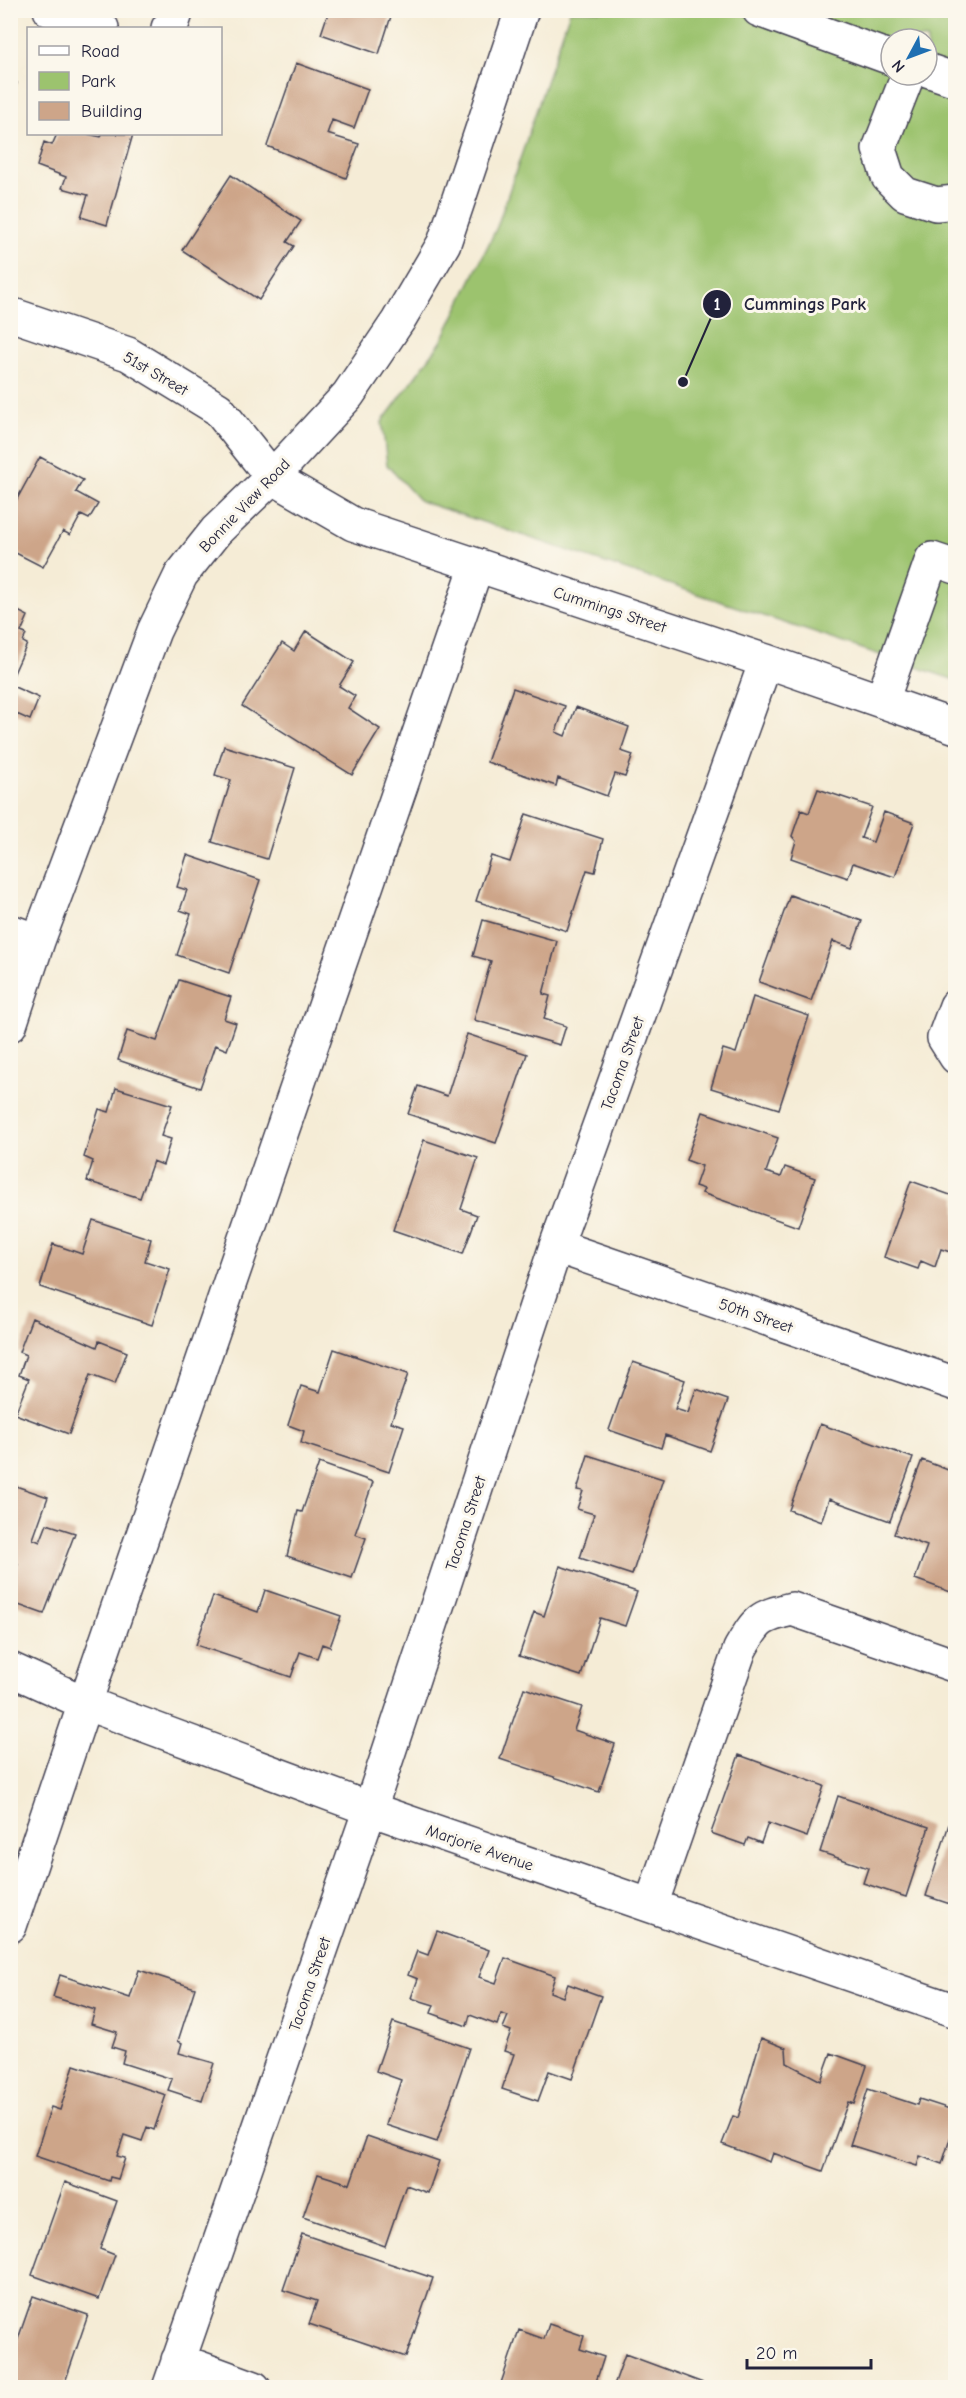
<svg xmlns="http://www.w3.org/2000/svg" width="966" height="2398" font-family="'Comic Neue',sans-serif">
  <rect width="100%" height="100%" fill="#fbf7ec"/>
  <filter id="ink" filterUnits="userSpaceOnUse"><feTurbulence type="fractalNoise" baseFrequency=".0167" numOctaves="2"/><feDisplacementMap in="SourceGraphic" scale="12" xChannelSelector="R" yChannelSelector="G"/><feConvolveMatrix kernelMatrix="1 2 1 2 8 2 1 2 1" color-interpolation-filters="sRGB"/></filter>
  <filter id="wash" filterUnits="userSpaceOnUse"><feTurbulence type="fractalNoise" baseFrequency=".008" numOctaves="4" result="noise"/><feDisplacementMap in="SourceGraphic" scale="24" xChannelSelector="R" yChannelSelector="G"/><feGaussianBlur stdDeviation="1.35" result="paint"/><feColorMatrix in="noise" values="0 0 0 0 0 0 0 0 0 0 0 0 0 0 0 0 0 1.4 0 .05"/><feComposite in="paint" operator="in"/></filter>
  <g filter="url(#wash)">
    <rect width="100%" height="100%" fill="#f5ecd6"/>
    <path fill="#9cc36e" stroke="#5f7254" stroke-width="1.5" fill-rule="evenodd" d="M 570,11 L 955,11 L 955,680 L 420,501 L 387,465 L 382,422 L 441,342 L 497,227 ZM 891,39 L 927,39 L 927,75 L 891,75 Z"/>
    <g id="blocks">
      <path fill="#cda589" d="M 329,10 L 393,10 L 379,54 L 321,34 Z
        M 296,63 L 368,89 L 354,128 L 332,120 L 327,134 L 359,144 L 346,178 L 267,146 Z
        M 10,80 L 17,83 L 11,99 L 10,99 Z
        M 57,134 L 87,134 L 101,137 L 102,134 L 133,134 L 107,225 L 81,217 L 88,195 L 62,188 L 66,177 L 37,166 L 44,142 L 52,145 Z
        M 231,175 L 301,221 L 287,242 L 294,246 L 259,300 L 182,250 Z
        M 40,457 L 83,480 L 76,492 L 98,504 L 89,519 L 81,515 L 70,535 L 63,531 L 43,567 L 10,550 L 10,512 Z
        M 10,607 L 28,616 L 21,632 L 26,634 L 23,642 L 27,644 L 10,682 Z
        M 306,631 L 354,662 L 339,686 L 355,696 L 348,708 L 380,729 L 352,775 L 242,706 L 282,643 L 294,651 Z
        M 10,685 L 39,698 L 30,720 L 10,711 Z
        M 513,688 L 565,706 L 556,732 L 565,736 L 576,707 L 629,727 L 621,751 L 633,755 L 625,777 L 615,774 L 607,796 L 558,778 L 556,786 L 487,762 Z
        M 224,746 L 295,768 L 267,859 L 212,842 L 231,780 L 215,775 Z
        M 818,789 L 872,807 L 861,838 L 873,842 L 884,812 L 914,823 L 895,877 L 853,863 L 848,878 L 791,858 L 796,841 L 792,836 L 801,810 L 809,813 Z
        M 526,814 L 603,839 L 595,872 L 587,870 L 567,931 L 476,901 L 491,856 L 510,862 Z
        M 187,855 L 260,880 L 229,973 L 177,955 L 191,914 L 180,910 L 187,890 L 177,887 Z
        M 790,895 L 862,921 L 852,948 L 833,941 L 811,1001 L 759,982 Z
        M 483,920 L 557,941 L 543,994 L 550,996 L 544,1019 L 566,1026 L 560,1045 L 474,1020 L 491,961 L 473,956 Z
        M 179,980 L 231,997 L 224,1019 L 236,1023 L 227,1050 L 215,1045 L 200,1088 L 118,1060 L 127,1031 L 157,1041 Z
        M 753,997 L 809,1016 L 779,1109 L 711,1088 L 723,1049 L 736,1053 Z
        M 467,1034 L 527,1054 L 496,1143 L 408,1114 L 418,1086 L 447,1096 Z
        M 116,1088 L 172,1105 L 161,1136 L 171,1139 L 163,1165 L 153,1161 L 140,1198 L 87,1181 L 93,1161 L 84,1157 L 99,1109 L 109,1112 Z
        M 703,1112 L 778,1138 L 766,1172 L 781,1177 L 785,1167 L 815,1178 L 798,1227 L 702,1193 L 704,1189 L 695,1186 L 702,1166 L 686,1160 Z
        M 424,1140 L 478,1158 L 461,1209 L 477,1215 L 463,1254 L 393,1230 Z
        M 911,1181 L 956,1197 L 956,1254 L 941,1249 L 935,1267 L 921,1261 L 918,1269 L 884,1257 Z
        M 93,1220 L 151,1239 L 145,1261 L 170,1269 L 152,1325 L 40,1287 L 53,1244 L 82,1254 Z
        M 32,1318 L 97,1347 L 99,1341 L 127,1352 L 115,1384 L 90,1375 L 69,1434 L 15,1414 L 29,1379 L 19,1375 L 26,1355 L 19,1352 Z
        M 334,1349 L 408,1374 L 391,1422 L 404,1426 L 389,1472 L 301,1443 L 304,1431 L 288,1425 L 301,1386 L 320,1392 Z
        M 633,1362 L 685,1380 L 675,1409 L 688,1413 L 696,1389 L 728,1400 L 710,1451 L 665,1435 L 661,1448 L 609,1430 Z
        M 820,1424 L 913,1458 L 890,1521 L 829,1499 L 821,1522 L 789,1510 Z
        M 588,1455 L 663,1479 L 632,1575 L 580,1558 L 594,1514 L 577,1509 L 583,1491 L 577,1490 Z
        M 922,1460 L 956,1473 L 956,1594 L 915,1579 L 927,1546 L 894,1534 Z
        M 319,1463 L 373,1482 L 355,1534 L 366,1538 L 352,1578 L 287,1556 L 298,1511 L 302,1512 Z
        M 10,1484 L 48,1497 L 33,1539 L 40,1542 L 47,1524 L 75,1533 L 44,1614 L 10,1602 L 10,1584 L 18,1564 L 10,1561 Z
        M 560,1566 L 637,1592 L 625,1626 L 600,1618 L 581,1676 L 519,1656 L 534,1612 L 544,1616 Z
        M 265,1590 L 341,1616 L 330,1647 L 322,1644 L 317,1658 L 300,1652 L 291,1677 L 196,1645 L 213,1596 L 258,1612 Z
        M 524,1688 L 582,1707 L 574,1730 L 615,1744 L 599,1792 L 500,1759 Z
        M 739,1755 L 824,1786 L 807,1837 L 768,1823 L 761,1843 L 748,1838 L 745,1845 L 711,1833 Z
        M 838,1796 L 929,1827 L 906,1897 L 863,1883 L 868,1868 L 820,1852 Z
        M 950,1821 L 956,1823 L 956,1906 L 926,1896 Z
        M 437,1931 L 489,1950 L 479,1977 L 496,1983 L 505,1958 L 555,1976 L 550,1992 L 563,1997 L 568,1984 L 601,1996 L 572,2079 L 549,2071 L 538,2101 L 502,2089 L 514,2054 L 504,2051 L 511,2031 L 503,2028 L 508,2016 L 501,2014 L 497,2025 L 470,2015 L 467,2026 L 431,2013 L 434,2005 L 411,1998 L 418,1979 L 408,1975 L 417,1951 L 428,1955 Z
        M 139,1970 L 195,1988 L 178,2041 L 182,2043 L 179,2053 L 214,2063 L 202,2101 L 168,2090 L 172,2079 L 122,2063 L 125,2051 L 112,2047 L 117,2032 L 91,2024 L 95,2010 L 53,1997 L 60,1975 L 130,1998 Z
        M 393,2022 L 469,2048 L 437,2142 L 386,2125 L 401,2080 L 376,2071 Z
        M 761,2038 L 786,2048 L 787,2063 L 821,2081 L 831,2053 L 867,2066 L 854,2104 L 848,2102 L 823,2171 L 773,2153 L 770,2162 L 722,2144 L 733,2116 L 738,2118 Z
        M 74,2065 L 166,2095 L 154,2130 L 147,2127 L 142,2141 L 124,2135 L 117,2156 L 125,2158 L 118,2179 L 110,2177 L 109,2181 L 35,2156 L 51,2107 L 60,2110 Z
        M 868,2089 L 917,2105 L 919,2099 L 956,2111 L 956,2120 L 942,2164 L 920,2156 L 917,2166 L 850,2145 Z
        M 367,2136 L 439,2161 L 428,2193 L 406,2185 L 385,2246 L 303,2217 L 318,2174 L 350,2184 Z
        M 65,2182 L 117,2201 L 100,2249 L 115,2255 L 99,2299 L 32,2275 Z
        M 302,2234 L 433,2278 L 406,2357 L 309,2324 L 317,2301 L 283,2290 Z
        M 33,2296 L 88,2315 L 63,2388 L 10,2388 L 10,2362 Z
        M 549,2324 L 584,2336 L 580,2349 L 604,2357 L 594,2388 L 512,2388 L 501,2383 L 519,2330 L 544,2339 Z
        M 625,2354 L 714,2387 L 714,2388 L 613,2388 Z
        M 734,2383 L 747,2387 L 747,2388 L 733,2388 Z"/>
    </g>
  </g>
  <g filter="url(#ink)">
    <use href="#blocks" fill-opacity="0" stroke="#424052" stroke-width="1.5"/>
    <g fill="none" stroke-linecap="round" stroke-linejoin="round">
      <g stroke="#424052" stroke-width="36">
        <path id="minor" d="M 50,10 L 102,28
          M 759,10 L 891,58
          M 168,28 L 171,28 L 177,10
          M 927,70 L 956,80
          M 908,75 L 879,149 L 888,177 L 905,194 L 936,204 L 956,202
          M 10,314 L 128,354 L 218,409 L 272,477 L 353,524 L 766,661 L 956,727
          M 882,701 L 932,559 L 956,567
          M 10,931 L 38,941
          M 956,1006 L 944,1038 L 956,1057
          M 10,1025 L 38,941 L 154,631 L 181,575 L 216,531 L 272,477 L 348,395 L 398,321 L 444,243 L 522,10
          M 556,1246 L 956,1384
          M 10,1669 L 85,1703 L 370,1809 L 956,2011
          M 651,1905 L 740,1649 C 757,1620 758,1617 792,1609 L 956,1666
          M 10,1926 L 85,1703 L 477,565
          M 178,2360 L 254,2388
          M 169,2388 L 370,1809 L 556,1246 L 766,661"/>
      </g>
      <use href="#minor" stroke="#fff" stroke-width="33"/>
    </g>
  </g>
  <g text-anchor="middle" stroke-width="6" stroke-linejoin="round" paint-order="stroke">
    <g font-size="16" fill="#22223b" stroke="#fbf7ec">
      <text transform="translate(156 373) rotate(30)" y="6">51st Street</text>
      <text transform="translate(244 505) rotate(-46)" y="6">Bonnie View Road</text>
      <text transform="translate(610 609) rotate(18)" y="6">Cummings Street</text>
      <text transform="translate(622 1063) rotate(-70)" y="6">Tacoma Street</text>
      <text transform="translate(756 1315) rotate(19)" y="6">50th Street</text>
      <text transform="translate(465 1523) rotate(-72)" y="6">Tacoma Street</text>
      <text transform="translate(480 1847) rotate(19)" y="6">Marjorie Avenue</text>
      <text transform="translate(309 1984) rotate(-71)" y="6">Tacoma Street</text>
    </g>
  </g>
  <path fill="none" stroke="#22223b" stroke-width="2" d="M683 382L717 304"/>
  <g fill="#22223b" stroke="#fbf7ec" stroke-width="2">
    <circle cx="683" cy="382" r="6"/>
    <circle cx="717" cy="304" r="15"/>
  </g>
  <g font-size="18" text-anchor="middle" font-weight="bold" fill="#fff">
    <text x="717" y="310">1</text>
  </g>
  <g font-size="18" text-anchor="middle" font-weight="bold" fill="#22223b" stroke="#fbf7ec" stroke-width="6" stroke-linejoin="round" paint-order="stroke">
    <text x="805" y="310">Cummings Park</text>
  </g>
  <rect width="966" height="2398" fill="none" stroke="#fbf7ec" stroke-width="36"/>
  <rect x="27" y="27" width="195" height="108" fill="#fbf7ec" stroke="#a4a2a5" stroke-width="1.5"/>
  <rect x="39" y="46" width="30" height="9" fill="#ffffff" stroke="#a4a2a5" stroke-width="1.5"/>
  <text x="81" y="57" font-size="18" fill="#22223b">Road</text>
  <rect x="39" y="72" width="30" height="18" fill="#9cc36e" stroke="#a4a2a5" stroke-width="1.5"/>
  <text x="81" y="87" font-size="18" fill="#22223b">Park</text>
  <rect x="39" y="102" width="30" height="18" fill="#cda589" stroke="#a4a2a5" stroke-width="1.5"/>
  <text x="81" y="117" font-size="18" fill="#22223b">Building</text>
  <g transform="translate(909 57) rotate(229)"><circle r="28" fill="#fbf7ec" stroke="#a4a2a5" stroke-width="1.5"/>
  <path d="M0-4.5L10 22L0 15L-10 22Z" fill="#1f6fb2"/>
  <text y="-9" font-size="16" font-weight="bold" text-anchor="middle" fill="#22223b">N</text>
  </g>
  <path d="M747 2359v9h124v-9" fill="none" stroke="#22223b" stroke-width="3"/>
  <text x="756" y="2359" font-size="18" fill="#22223b" stroke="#fbf7ec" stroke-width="4.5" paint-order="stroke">20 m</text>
</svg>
